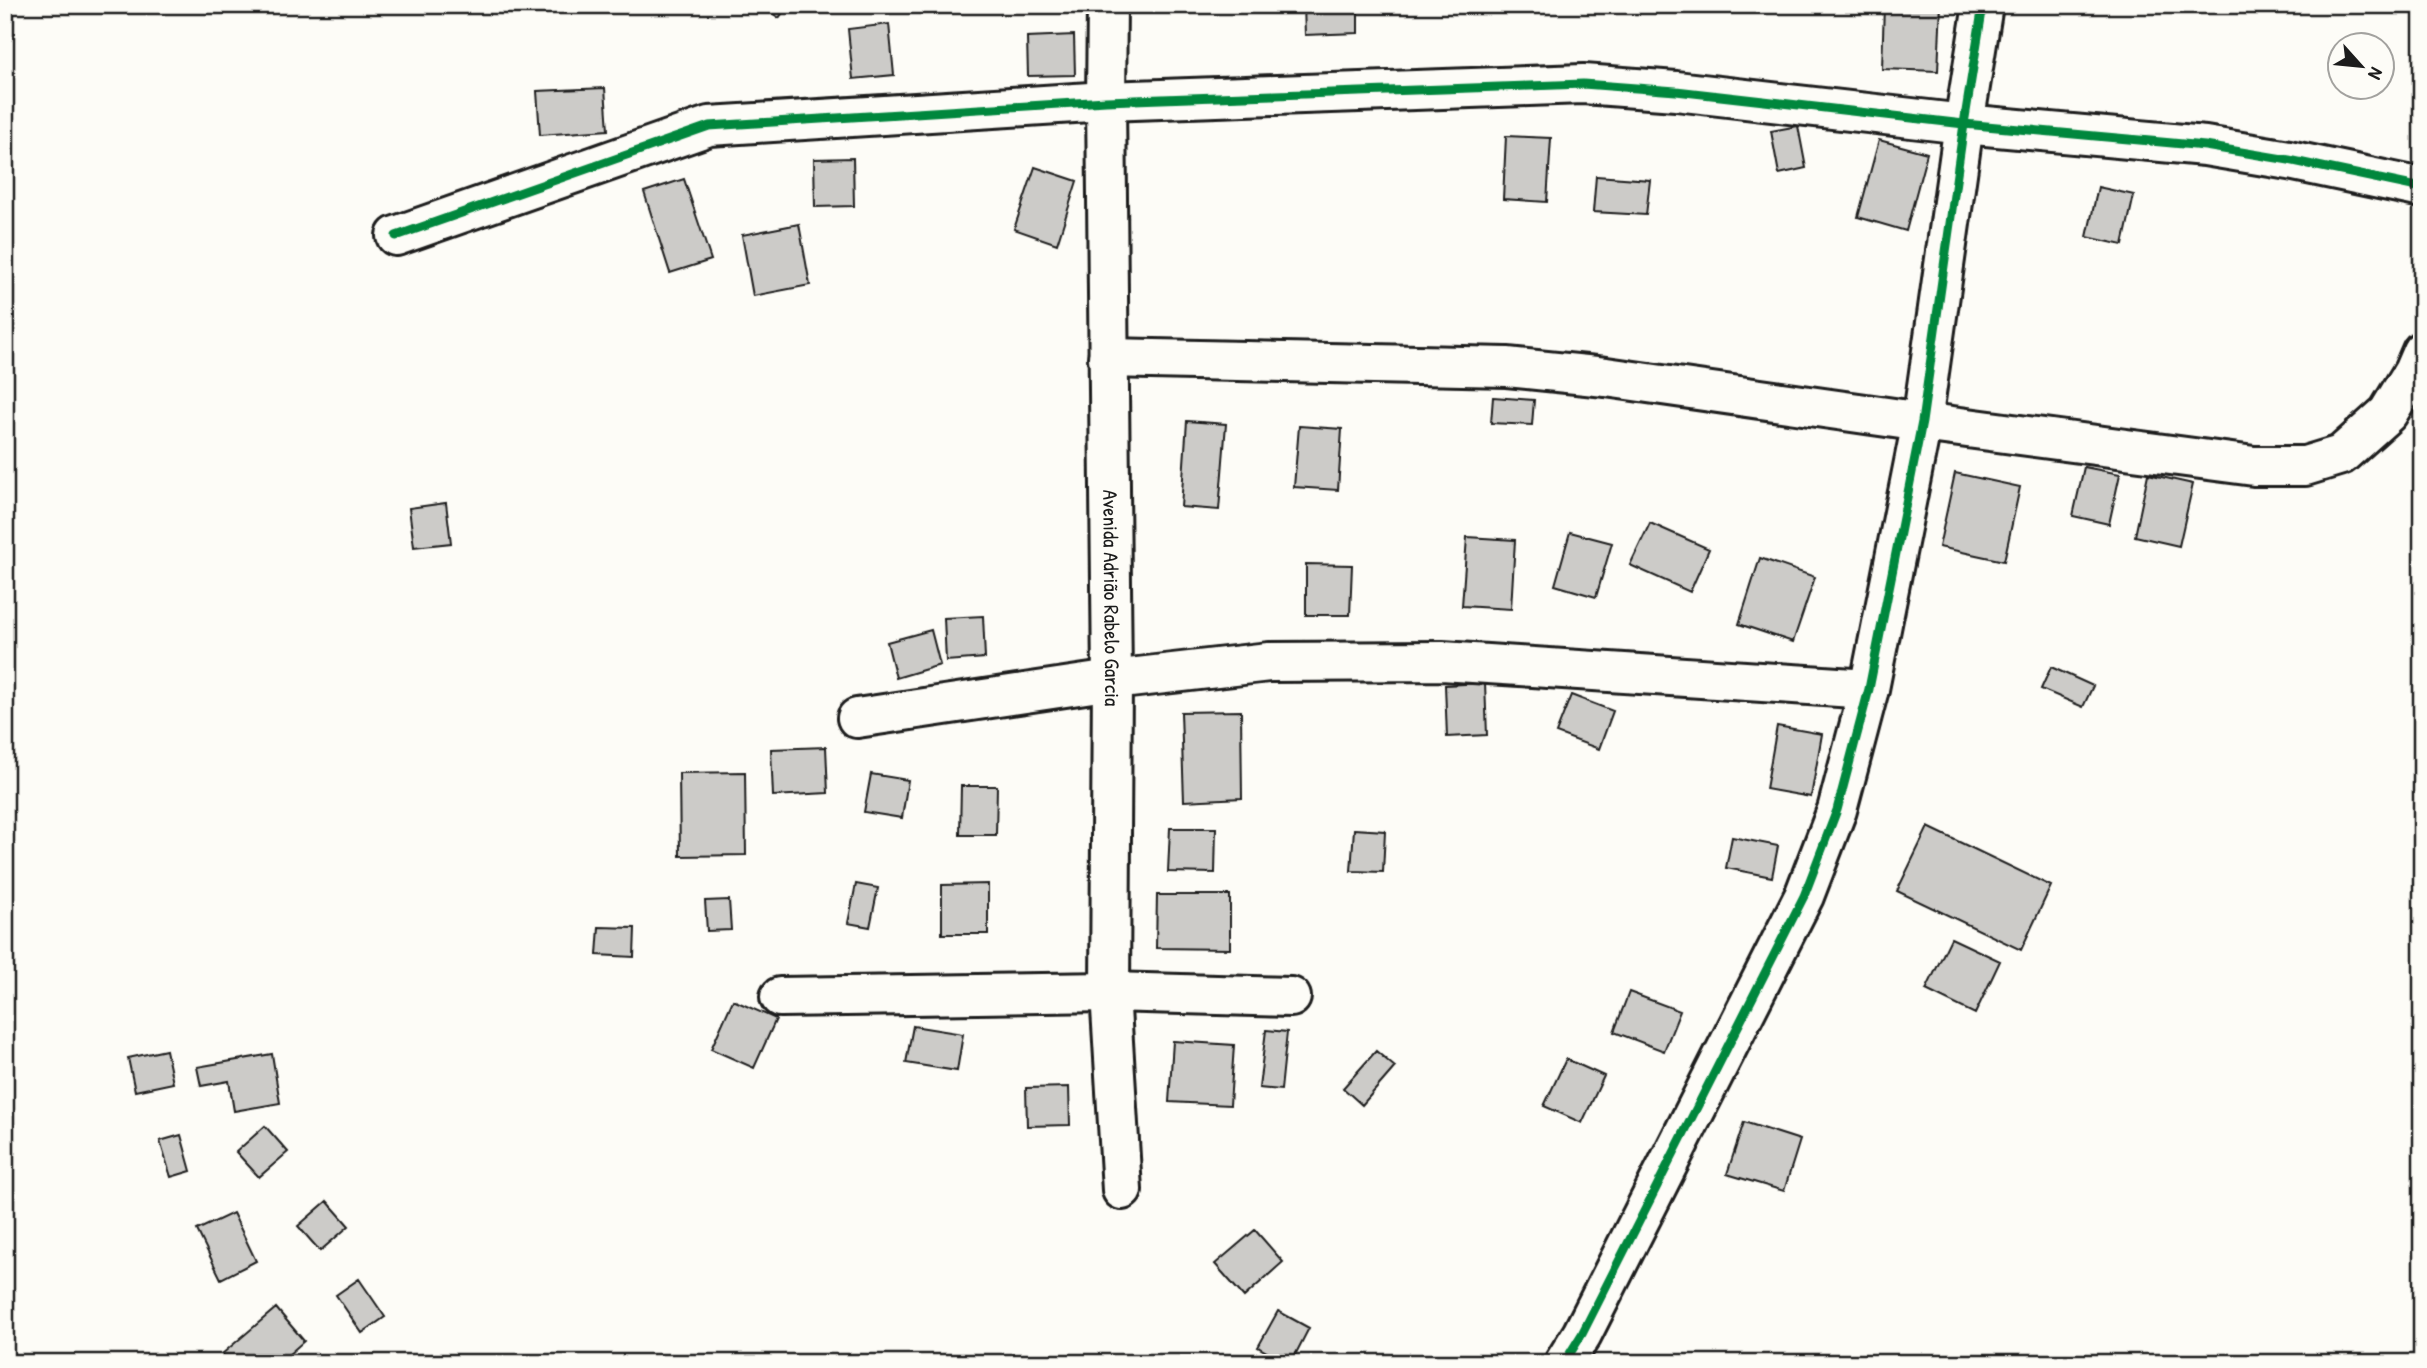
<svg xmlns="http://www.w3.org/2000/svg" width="2427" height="1368" font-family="'Patrick Hand',sans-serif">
  <rect width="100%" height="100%" fill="#fdfcf7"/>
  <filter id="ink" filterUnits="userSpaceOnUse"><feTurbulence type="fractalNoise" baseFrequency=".0143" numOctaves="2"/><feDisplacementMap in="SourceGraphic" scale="14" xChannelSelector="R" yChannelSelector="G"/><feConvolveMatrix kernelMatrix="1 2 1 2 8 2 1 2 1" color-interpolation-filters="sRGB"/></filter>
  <g filter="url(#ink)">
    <path fill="#cccbc8" stroke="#1c1c1c" stroke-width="2" d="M 762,5 L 788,5 L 779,18 Z
      M 1304,5 L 1358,5 L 1358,33 L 1305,35 Z
      M 1884,5 L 1941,5 L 1938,71 L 1882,69 Z
      M 2326,5 L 2363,5 L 2362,11 Z
      M 889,24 L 894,75 L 853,79 L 848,29 Z
      M 1074,35 L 1075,75 L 1028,76 L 1027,37 Z
      M 605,88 L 608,130 L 540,135 L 537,91 Z
      M 1798,126 L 1806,168 L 1779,174 L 1771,131 Z
      M 1506,136 L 1551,138 L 1547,202 L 1503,199 Z
      M 1879,140 L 1927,153 L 1906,231 L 1858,217 Z
      M 853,158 L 854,206 L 815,207 L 814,159 Z
      M 1035,167 L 1077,181 L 1057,244 L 1014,229 Z
      M 1596,176 L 1650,180 L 1646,215 L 1593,212 Z
      M 684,179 L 711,260 L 670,273 L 644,192 Z
      M 2098,187 L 2134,195 L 2123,245 L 2087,237 Z
      M 799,224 L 810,285 L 753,296 L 742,235 Z
      M 1493,397 L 1534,400 L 1532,425 L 1491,423 Z
      M 1187,421 L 1226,424 L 1219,510 L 1181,507 Z
      M 1299,426 L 1342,429 L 1338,490 L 1294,487 Z
      M 2084,467 L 2120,474 L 2109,524 L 2073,516 Z
      M 1955,473 L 2020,487 L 2004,561 L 1939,547 Z
      M 2148,474 L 2193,484 L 2179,546 L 2135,536 Z
      M 446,503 L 451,543 L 414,547 L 409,508 Z
      M 1650,523 L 1709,549 L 1690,592 L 1630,565 Z
      M 1570,532 L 1612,543 L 1596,597 L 1555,585 Z
      M 1467,537 L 1515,540 L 1511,609 L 1462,606 Z
      M 1760,558 L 1815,577 L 1793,642 L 1739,624 Z
      M 1306,564 L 1352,565 L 1350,615 L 1306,615 Z
      M 983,616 L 985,658 L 946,661 L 944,618 Z
      M 931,630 L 940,665 L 896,678 L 887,642 Z
      M 2051,667 L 2093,686 L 2083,707 L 2041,689 Z
      M 1485,683 L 1487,735 L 1447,737 L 1445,685 Z
      M 1571,695 L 1613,711 L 1599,749 L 1556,733 Z
      M 1241,711 L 1242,798 L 1184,801 L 1181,712 Z
      M 1777,726 L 1822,734 L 1811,797 L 1766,789 Z
      M 826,747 L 828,793 L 773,796 L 771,749 Z
      M 745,772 L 746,855 L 680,856 L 679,773 Z
      M 871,774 L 908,780 L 902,818 L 864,812 Z
      M 961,786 L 997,786 L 996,835 L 960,835 Z
      M 1928,827 L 2051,886 L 2021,950 L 1897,891 Z
      M 1170,828 L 1216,828 L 1215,873 L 1168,872 Z
      M 1354,829 L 1385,831 L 1383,872 L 1351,871 Z
      M 1732,837 L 1778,846 L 1772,877 L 1726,868 Z
      M 856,884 L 878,888 L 870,927 L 848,923 Z
      M 988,884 L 988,934 L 942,934 L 942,885 Z
      M 1157,895 L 1230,895 L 1230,949 L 1156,948 Z
      M 729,900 L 731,930 L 707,931 L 705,901 Z
      M 599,927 L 635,928 L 634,957 L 597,955 Z
      M 1951,938 L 2000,961 L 1975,1014 L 1926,990 Z
      M 1629,992 L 1680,1011 L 1664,1051 L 1614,1032 Z
      M 733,1000 L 776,1019 L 754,1068 L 711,1049 Z
      M 913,1026 L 963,1034 L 957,1071 L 906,1063 Z
      M 1266,1030 L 1287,1032 L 1281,1090 L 1259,1088 Z
      M 1173,1041 L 1234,1045 L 1230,1105 L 1169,1102 Z
      M 166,1050 L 173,1083 L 135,1091 L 128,1058 Z
      M 1376,1051 L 1395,1067 L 1362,1105 L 1343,1088 Z
      M 272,1054 L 280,1103 L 234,1111 L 229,1081 L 201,1086 L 197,1067 Z
      M 1566,1059 L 1604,1076 L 1582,1123 L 1544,1106 Z
      M 1069,1087 L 1070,1125 L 1027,1126 L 1026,1088 Z
      M 1744,1122 L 1800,1140 L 1784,1191 L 1727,1174 Z
      M 265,1126 L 288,1152 L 259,1177 L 236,1152 Z
      M 181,1135 L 191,1171 L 171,1177 L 160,1141 Z
      M 327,1201 L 349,1226 L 320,1251 L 298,1226 Z
      M 233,1213 L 256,1261 L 221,1279 L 197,1230 Z
      M 1255,1230 L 1283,1262 L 1244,1297 L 1215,1264 Z
      M 359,1279 L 385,1317 L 362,1333 L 336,1295 Z
      M 276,1308 L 304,1341 L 279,1363 L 230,1363 L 222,1354 Z
      M 1278,1311 L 1309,1328 L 1291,1363 L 1286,1363 L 1258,1347 Z"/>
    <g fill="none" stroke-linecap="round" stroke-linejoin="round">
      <g stroke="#1c1c1c" stroke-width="44">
        <g id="street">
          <path id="s1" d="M 1107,5 L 1106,101 L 1112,680 L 1110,992 L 1122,1190"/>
          <path d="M 396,236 L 709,126 L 1106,101 L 1583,84 L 1676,91 L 1964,124 L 2205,146 L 2289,160 L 2422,188"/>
          <path d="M 1108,358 L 1507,367 L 1606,377 L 1922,422 L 2254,466 L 2305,466 L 2341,455 L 2388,413 L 2413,372 L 2422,351"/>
          <path d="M 857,718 L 1112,680 L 1269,662 L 1442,661 L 1869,689"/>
          <path d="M 780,997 L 1110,992 L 1291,997"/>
        </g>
      </g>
      <g stroke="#1c1c1c" stroke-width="44">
        <path id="secondary" d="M 1564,1363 L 1582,1334 L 1804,896 L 1837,810 L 1869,689 L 1922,422 L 1964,124 L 1983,5"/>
      </g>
      <use href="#street" stroke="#fdfcf7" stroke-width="38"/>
      <use href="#secondary" stroke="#fdfcf7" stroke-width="38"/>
      <g stroke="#fdfcf7" stroke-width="13">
        <path id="cycleway" d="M 396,236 L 709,126 L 1106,101 L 1583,84 L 1676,91 L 1964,124 L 2205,146 L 2289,160 L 2422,188
          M 1564,1363 L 1582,1334 L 1804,896 L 1837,810 L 1869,689 L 1922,422 L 1964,124 L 1983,5"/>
      </g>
      <use href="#cycleway" stroke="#00873e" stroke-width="9"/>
    </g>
  </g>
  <g text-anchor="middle" stroke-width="7" stroke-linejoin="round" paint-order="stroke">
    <g font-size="21" fill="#1c1c1c" stroke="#fdfcf7">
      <text dy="7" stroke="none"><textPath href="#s1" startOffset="593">Avenida Adrião Rabelo Garcia</textPath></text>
    </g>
  </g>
  <rect width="2427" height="1368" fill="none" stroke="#fdfcf7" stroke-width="28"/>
  <rect x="14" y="14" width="2399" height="1340" fill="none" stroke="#1c1c1c" stroke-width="2.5" filter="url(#ink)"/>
  <g transform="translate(2361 66) rotate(117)"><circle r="33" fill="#fdfcf7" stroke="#a3a29f" stroke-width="2"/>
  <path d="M0-5L12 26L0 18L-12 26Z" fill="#1c1c1c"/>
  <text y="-10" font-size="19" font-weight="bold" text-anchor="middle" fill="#1c1c1c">N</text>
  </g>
</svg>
